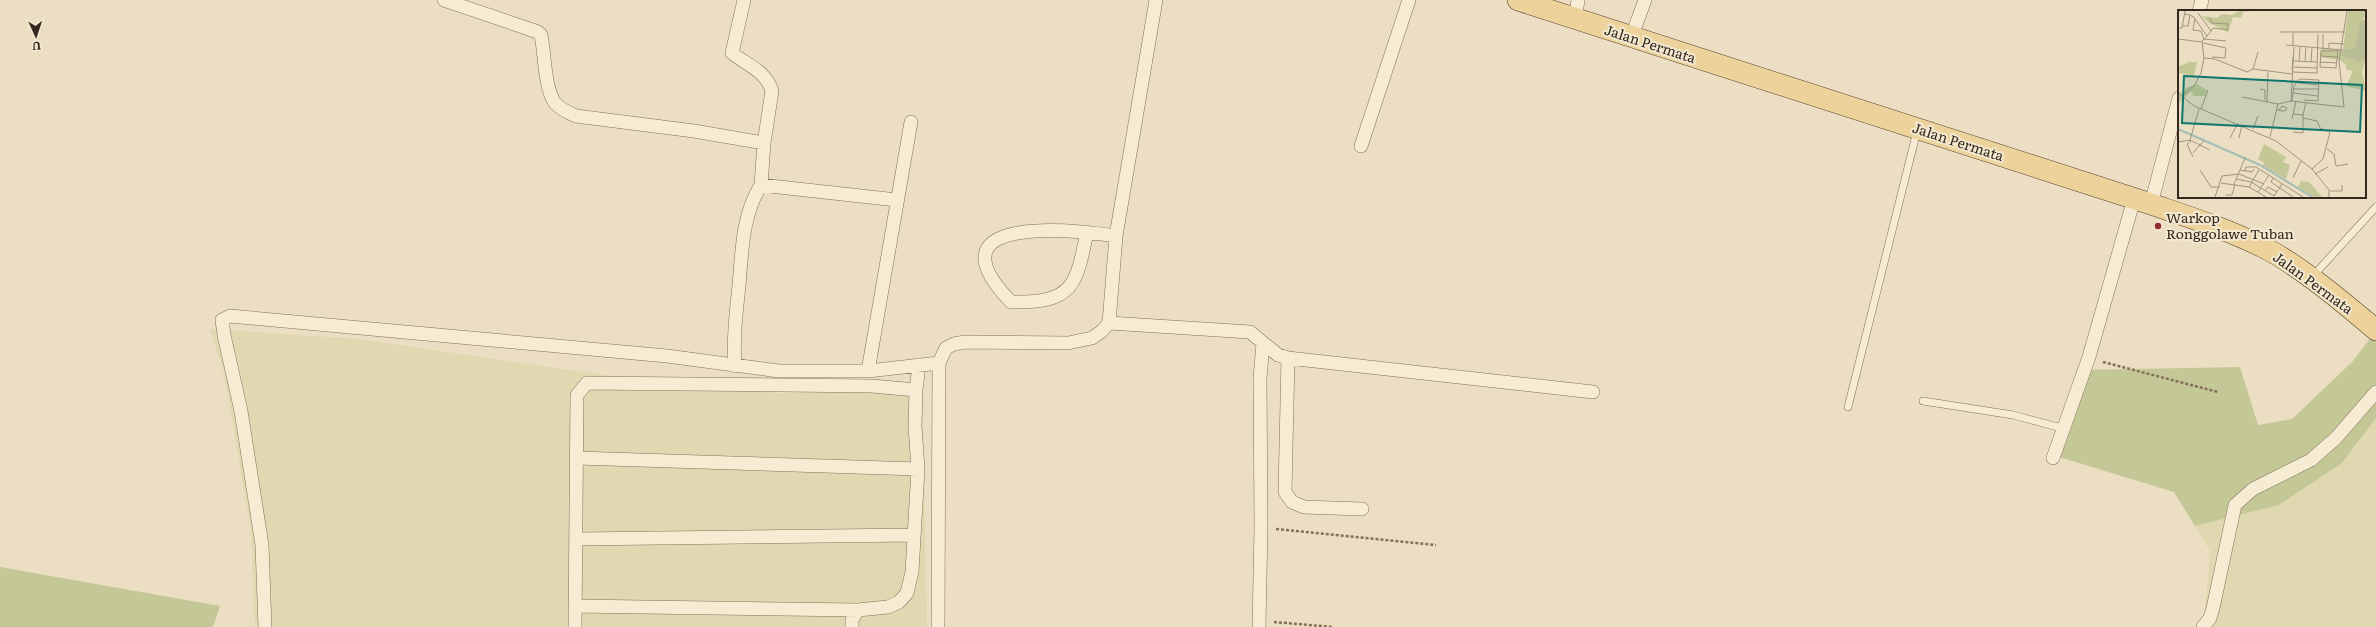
<svg xmlns="http://www.w3.org/2000/svg" width="2376" height="627" font-family="Literata,serif">
  <rect width="100%" height="100%" fill="#ebdec2"/>
  <path fill="#e0d8b0" d="M 210,329 L 358,339 L 604,375 L 776,393 L 853,391 L 922,382 L 927,627 L 255,627 L 251,531 L 224,373 Z
    M 2376,418 L 2376,627 L 2204,627 L 2210,551 L 2195,526 L 2279,505 L 2342,463 Z"/>
  <path fill="#c3c896" d="M 2376,331 L 2376,418 L 2342,463 L 2279,505 L 2195,526 L 2174,492 L 2059,457 L 2077,370 L 2240,367 L 2258,425 L 2292,419 L 2352,362 Z
    M 0,567 L 220,606 L 213,627 L 0,627 Z"/>
  <g fill="none" stroke-linecap="round" stroke-linejoin="round">
    <g stroke="#84705a" stroke-width="8">
      <path id="lane" d="M 2313,276 L 2376,207
        M 1923,401 L 2013,415 L 2062,428
        M 1848,407 L 1917,131"/>
    </g>
    <g stroke="#84705a" stroke-width="14">
      <path id="street" d="M 444,0 L 538,32 L 541,35 C 545,54 544,87 555,103 C 560,109 569,113 576,116 L 694,131 L 764,143
        M 744,0 L 732,53 C 747,65 766,71 772,91 L 764,143 L 761,185
        M 2199,11 L 2202,0
        M 1575,20 L 1578,0
        M 1631,38 L 1645,0
        M 1361,146 L 1409,0
        M 2151,204 L 2179,98
        M 1087,232 C 1076,287 1073,303 1011,302 C 927,215 1068,229 1116,236
        M 1109,323 L 1250,332 L 1278,355 L 1288,358 L 1593,392
        M 1288,358 L 1285,492 L 1292,502 L 1304,507 L 1362,509
        M 735,366 C 733,339 736,313 739,286 C 742,251 742,215 761,185 L 897,200
        M 868,371 L 911,122
        M 577,458 L 918,469
        M 2053,458 L 2089,357 L 2134,199
        M 577,539 L 913,535
        M 575,606 L 858,610
        M 265,627 L 262,545 L 241,411 L 224,335 L 222,320 L 230,316 L 667,356 L 779,371 L 868,371 L 939,363
        M 575,627 L 577,395 L 587,383 L 872,386 L 916,390
        M 852,627 L 852,620 L 858,610 L 888,607 L 899,602 L 907,593 L 912,572 L 918,469 L 915,426 L 916,390 L 919,365
        M 938,627 L 939,363 L 946,348 L 954,344 L 965,342 L 1068,343 L 1092,338 L 1102,331 L 1109,323 L 1116,236 L 1156,0
        M 1259,627 L 1261,527 L 1260,378 L 1263,343
        M 2203,627 L 2210,618 L 2213,608 L 2235,505 L 2253,489 L 2311,460 L 2336,438 L 2376,392"/>
    </g>
    <g stroke="#513e2e" stroke-width="22">
      <path id="primary" d="M 1518,0 L 2151,204 C 2189,217 2227,229 2263,247 C 2299,265 2344,303 2376,330"/>
    </g>
    <path stroke="#84705a" stroke-width="2.5" stroke-dasharray="3 2" stroke-linecap="butt" d="M 2103,362 L 2218,392
      M 1276,529 L 1436,545
      M 1274,622 L 1333,627"/>
    <use href="#lane" stroke="#f6ecd4" stroke-width="7"/>
    <use href="#street" stroke="#f6ecd4" stroke-width="13"/>
    <use href="#primary" stroke="#edd39b" stroke-width="21"/>
  </g>
  <circle fill="#8f2e2f" stroke="#f3e9d1" stroke-width="1.5" cx="2158" cy="226" r="4"/>
  <g text-anchor="middle" stroke-width="4" stroke-linejoin="round" paint-order="stroke">
    <g font-size="14" fill="#34281e" stroke="#f3e9d1">
      <text transform="translate(1650 44) rotate(18)" y="5">Jalan Permata</text>
      <text transform="translate(1958 142) rotate(18)" y="5">Jalan Permata</text>
      <text transform="translate(2313 283) rotate(36)" y="5">Jalan Permata</text>
    </g>
    <g font-size="14" fill="#34281e" stroke="#f3e9d1" text-anchor="start">
      <text x="2166" y="223">Warkop<tspan x="2166" dy="16">Ronggolawe Tuban</tspan></text>
    </g>
  </g>
  <g transform="translate(2178 10)">
    <rect width="188" height="188" fill="#ebdec2"/>
    <path d="M 61,1 L 76,1 L 65,2 L 63,8 L 55,7 L 50,22 L 31,13 L 24,6 L 39,8 L 44,4 L 54,5 ZM 170,1 L 188,1 L 177,37 L 166,40 L 163,46 L 181,52 L 188,48 L 184,62 L 188,81 L 168,76 L 175,61 L 168,59 L 168,55 L 162,50 L 142,47 L 143,38 L 165,40 ZM 11,52 L 19,52 L 16,66 L 0,63 L 0,57 ZM 19,74 L 29,80 L 28,86 L 15,86 L 14,82 L 12,82 L 0,94 L 1,81 L 4,84 L 8,78 ZM 86,134 L 108,147 L 105,152 L 112,155 L 108,169 L 85,156 L 86,153 L 80,149 ZM 123,171 L 131,172 L 144,187 L 136,187 L 120,177 Z" fill="#c3c896"/>
    <path d="M 186,10 L 188,11 L 188,48 L 181,52 L 163,46 L 165,40 L 177,37 L 182,13 Z" fill="#b9bd95"/>
    <path fill="none" stroke="#a4beb6" stroke-width="2" d="M 0,119 L 82,155 L 134,187"/>
    <path fill="none" stroke="#a29580" stroke-width="1" d="M 20,3 L 33,21 L 29,26M 31,8 L 34,13 L 50,14 L 50,20 L 35,18 L 33,21M 17,9 L 29,26 L 26,29 L 48,31M 4,16 L 10,16 L 12,5 L 6,4M 0,18 L 4,18 L 7,1M 102,22 L 167,22M 0,29 L 24,32 L 26,29 L 23,21 L 15,20 L 17,8 L 12,5M 25,33 L 48,38 L 47,48 L 34,47M 108,35 L 165,40M 115,36 L 115,23M 145,38 L 145,24M 151,39 L 151,33 L 166,34M 160,41 L 143,41 L 142,57 L 158,58 L 160,40M 143,46 L 160,47M 26,48 L 37,49 L 69,62 L 75,59 L 114,64M 116,51 L 139,52M 121,51 L 122,37M 127,51 L 128,37M 133,52 L 134,38M 142,52 L 159,53M 116,57 L 139,58M 75,59 L 80,42M 114,60 L 115,47M 115,62 L 139,63 L 140,24M 120,73 L 141,75M 82,79 L 87,80 L 87,90M 115,79 L 140,79M 0,83 L 16,96 L 98,131 L 134,159 L 151,180 L 151,187M 115,83 L 140,86M 4,85 L 16,76 L 23,63 L 26,48 L 24,32M 64,87 L 100,94M 113,91 L 166,97 L 161,51 L 169,1M 114,91 L 116,76 L 121,69 L 141,70 L 140,91 L 126,90M 89,92 L 90,62M 23,99 L 30,80M 99,100 L 101,100 L 104,101 L 107,101 L 109,98 L 104,96 L 101,100M 115,104 L 125,105 L 128,92M 125,108 L 139,111 L 142,118 L 152,122 L 145,149 L 134,159M 114,109 L 118,91M 75,119 L 80,106M 115,122 L 125,123 L 125,105M 92,127 L 100,94 L 113,91 L 116,37M 52,128 L 60,113M 61,128 L 64,114M 12,130 L 21,99M 13,131 L 9,134 L 15,147M 26,131 L 22,135 L 32,140M 0,132 L 12,130 L 22,135 L 15,143M 149,139 L 156,144 L 158,156 L 170,154M 22,160 L 33,177 L 42,177M 62,160 L 74,162 L 76,159M 67,161 L 68,157 L 78,157 L 125,187M 137,164 L 150,157M 95,168 L 93,172 L 115,187M 115,168 L 123,151M 58,169 L 73,172 L 96,186M 43,173 L 71,177 L 88,187M 56,174 L 67,148M 71,177 L 81,160M 87,181 L 90,177 L 99,182M 152,181 L 164,181 L 164,175M 80,182 L 91,165M 48,185 L 54,185 L 57,174M 96,186 L 104,174M 37,187 L 44,166 L 61,164 L 86,174"/>
    <path fill="#0f766e" fill-opacity="0.15" stroke="#0f766e" stroke-width="2" d="M 6,66 L 184,75 L 182,122 L 4,113 Z"/>
    <rect width="188" height="188" fill="none" stroke="#34281e" stroke-width="2"/>
  </g>
  <g transform="translate(36 36) rotate(177)" stroke="#f3e9d1" stroke-width="3" paint-order="stroke">
  <path d="M0-3L7 15L0 10L-7 15Z" fill="#34281e"/>
  <text y="-6" font-size="11" font-weight="bold" text-anchor="middle" fill="#34281e">U</text>
  </g>
</svg>
